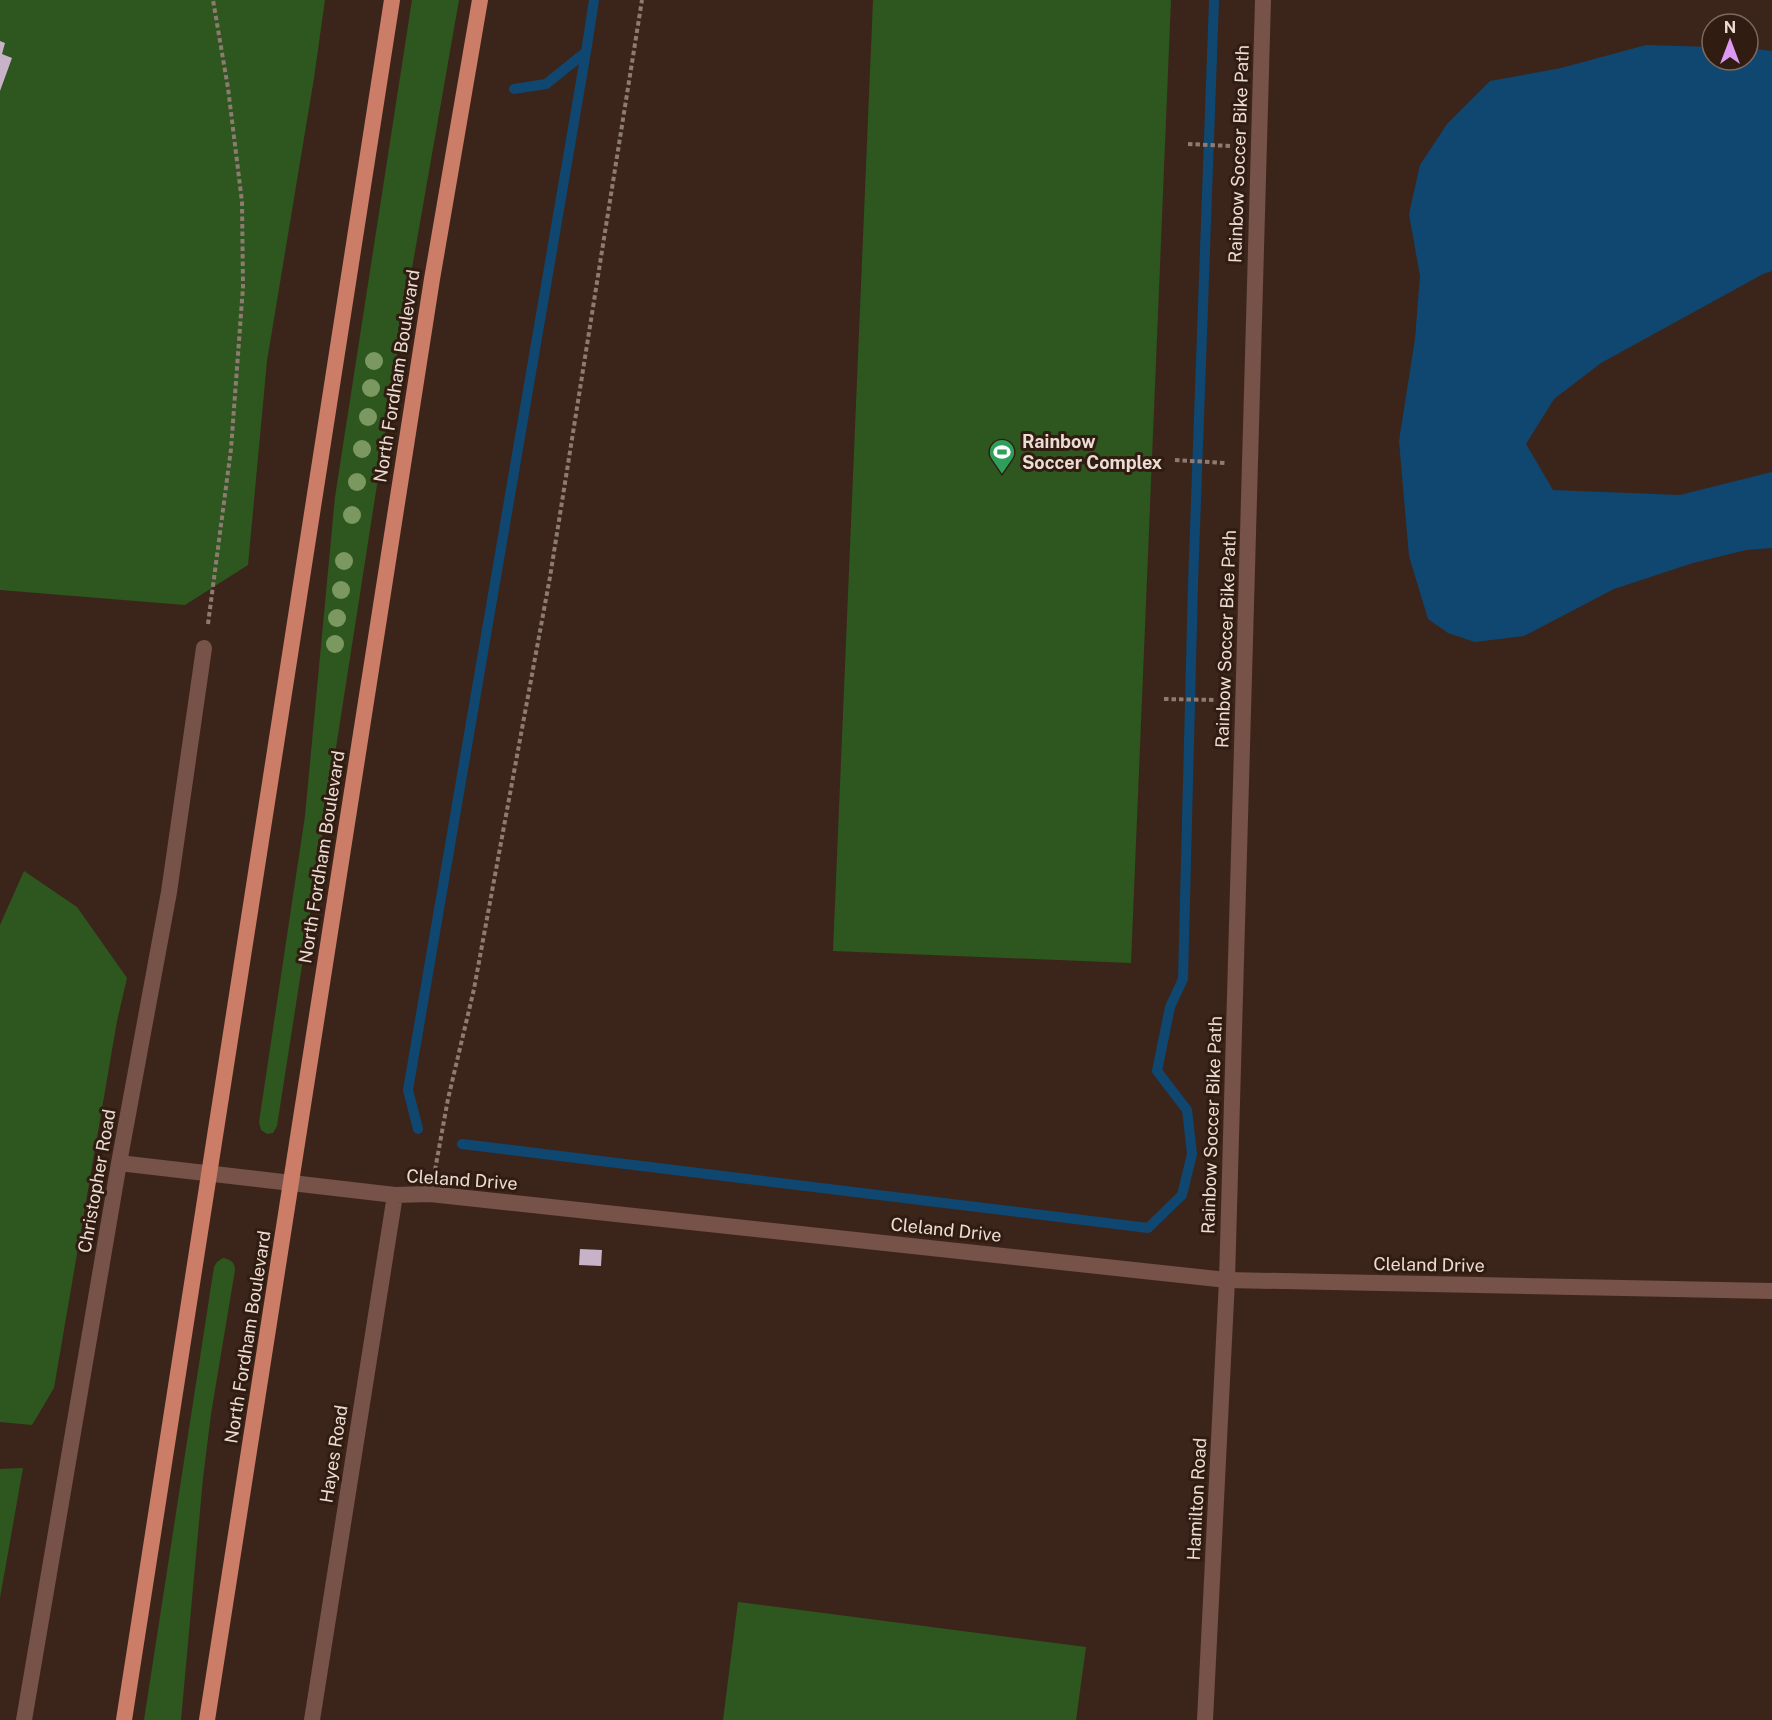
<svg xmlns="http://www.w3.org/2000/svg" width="1772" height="1720" font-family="'Public Sans',sans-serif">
  <rect width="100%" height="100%" fill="#3b251a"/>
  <path fill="#2d571f" d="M 0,0 L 325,0 L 314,78 L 267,361 L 248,565 L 185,605 L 0,590 Z
    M 412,0 L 459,0 L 401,331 L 277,1126 L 273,1133 L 267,1134 L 261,1130 L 259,1122 L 305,816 L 335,497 Z
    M 873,0 L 1171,0 L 1131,963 L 833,951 Z
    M 24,871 L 77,907 L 127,978 L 117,1021 L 54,1388 L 32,1425 L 0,1422 L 0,925 Z
    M 223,1258 C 230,1259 235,1262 235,1270 L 211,1414 L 203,1478 L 181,1720 L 144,1720 L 214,1267 L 217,1262 Z
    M 23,1468 L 0,1598 L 0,1469 Z
    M 738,1602 L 1086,1647 L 1076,1720 L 723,1720 Z"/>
  <path fill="#0f4771" d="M 1646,45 L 1712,47 L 1712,60 L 1748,60 L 1748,48 L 1772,51 L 1772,271 L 1763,274 L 1601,363 L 1554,399 L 1526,444 L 1553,490 L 1680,495 L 1772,472 L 1772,548 L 1746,550 L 1693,563 L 1614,589 L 1524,636 L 1475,642 L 1448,633 L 1428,619 L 1409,556 L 1399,441 L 1415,339 L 1420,276 L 1409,214 L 1420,165 L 1447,124 L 1490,81 L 1561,68 Z"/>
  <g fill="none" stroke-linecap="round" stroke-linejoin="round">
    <path stroke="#0f4771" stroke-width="10" d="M 514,89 L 546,84 L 586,52 L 594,0
      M 418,1129 L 408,1090 L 586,52
      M 462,1144 L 1148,1228 L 1182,1195 L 1192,1154 L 1187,1110 L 1157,1071 L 1170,1007 L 1183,979 L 1193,584 L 1214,0"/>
  </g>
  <path fill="#c8b2c7" d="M 0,41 L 5,43 L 2,54 L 12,58 L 0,91 Z
    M 580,1249 L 602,1250 L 601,1266 L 579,1265 Z"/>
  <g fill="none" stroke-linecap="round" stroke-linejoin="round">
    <path stroke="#8d7b71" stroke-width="4" stroke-dasharray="4.5 3" stroke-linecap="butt" d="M 1188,144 L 1231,146
      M 1175,460 L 1225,463
      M 208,624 L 231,449 L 243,287 L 242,202 L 228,88 L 213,0
      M 1164,699 L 1216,700
      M 435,1170 L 448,1099 L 474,989 L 550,577 L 642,0"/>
    <path stroke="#765248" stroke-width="16" d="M 1227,1280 L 1263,0"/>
    <path stroke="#765248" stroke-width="16" d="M 119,1163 L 395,1195 L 430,1194 L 1227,1280 L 1772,1291
      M 24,1720 L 119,1163 L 169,892 L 204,648
      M 312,1720 L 395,1195
      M 1205,1720 L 1227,1280"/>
    <path stroke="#cc7d68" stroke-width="16" d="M 124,1720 L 392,0
      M 207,1720 L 432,279 L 480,0"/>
  </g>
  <g fill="#7b9860">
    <circle cx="374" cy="361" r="9"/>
    <circle cx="371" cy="388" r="9"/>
    <circle cx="368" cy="417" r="9"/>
    <circle cx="362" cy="449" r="9"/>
    <circle cx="357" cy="482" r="9"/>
    <circle cx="352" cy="515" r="9"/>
    <circle cx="344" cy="561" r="9"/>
    <circle cx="341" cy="590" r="9"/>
    <circle cx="337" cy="618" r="9"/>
    <circle cx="335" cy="644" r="9"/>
  </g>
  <defs>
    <g id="stadium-pin" transform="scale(1.35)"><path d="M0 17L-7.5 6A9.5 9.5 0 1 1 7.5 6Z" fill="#2e9e5b" stroke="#311c11"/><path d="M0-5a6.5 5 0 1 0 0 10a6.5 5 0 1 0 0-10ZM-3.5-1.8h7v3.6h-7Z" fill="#fff"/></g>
  </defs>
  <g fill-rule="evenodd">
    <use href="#stadium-pin" x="1002" y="452"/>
  </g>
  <g text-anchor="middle" stroke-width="6" stroke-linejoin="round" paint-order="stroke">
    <g font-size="18" fill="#ebdcd4" stroke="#311c11">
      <text transform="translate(1239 154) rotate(-88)" y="6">Rainbow Soccer Bike Path</text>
      <text transform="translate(397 376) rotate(-81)" y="6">North Fordham Boulevard</text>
      <text transform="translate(1226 639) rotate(-88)" y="6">Rainbow Soccer Bike Path</text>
      <text transform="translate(322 857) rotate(-81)" y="6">North Fordham Boulevard</text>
      <text transform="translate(1212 1125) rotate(-88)" y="6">Rainbow Soccer Bike Path</text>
      <text transform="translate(462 1180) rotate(4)" y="6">Cleland Drive</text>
      <text transform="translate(97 1181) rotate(-80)" y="6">Christopher Road</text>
      <text transform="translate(946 1230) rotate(6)" y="6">Cleland Drive</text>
      <text transform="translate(1429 1265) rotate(1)" y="6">Cleland Drive</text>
      <text transform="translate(248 1337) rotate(-81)" y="6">North Fordham Boulevard</text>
      <text transform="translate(334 1454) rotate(-81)" y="6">Hayes Road</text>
      <text transform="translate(1197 1499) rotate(-87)" y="6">Hamilton Road</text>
    </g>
    <g font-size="18" font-weight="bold" fill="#ebdcd4" stroke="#311c11" text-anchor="start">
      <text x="1022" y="448">Rainbow<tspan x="1022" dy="21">Soccer Complex</tspan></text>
    </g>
  </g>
  <g transform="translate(1730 42)"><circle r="28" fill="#311c11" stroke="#7b695f" stroke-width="1.5"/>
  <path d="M0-4.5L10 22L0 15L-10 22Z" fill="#dd99f3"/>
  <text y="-9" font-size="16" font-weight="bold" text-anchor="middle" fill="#ebdcd4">N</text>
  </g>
</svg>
